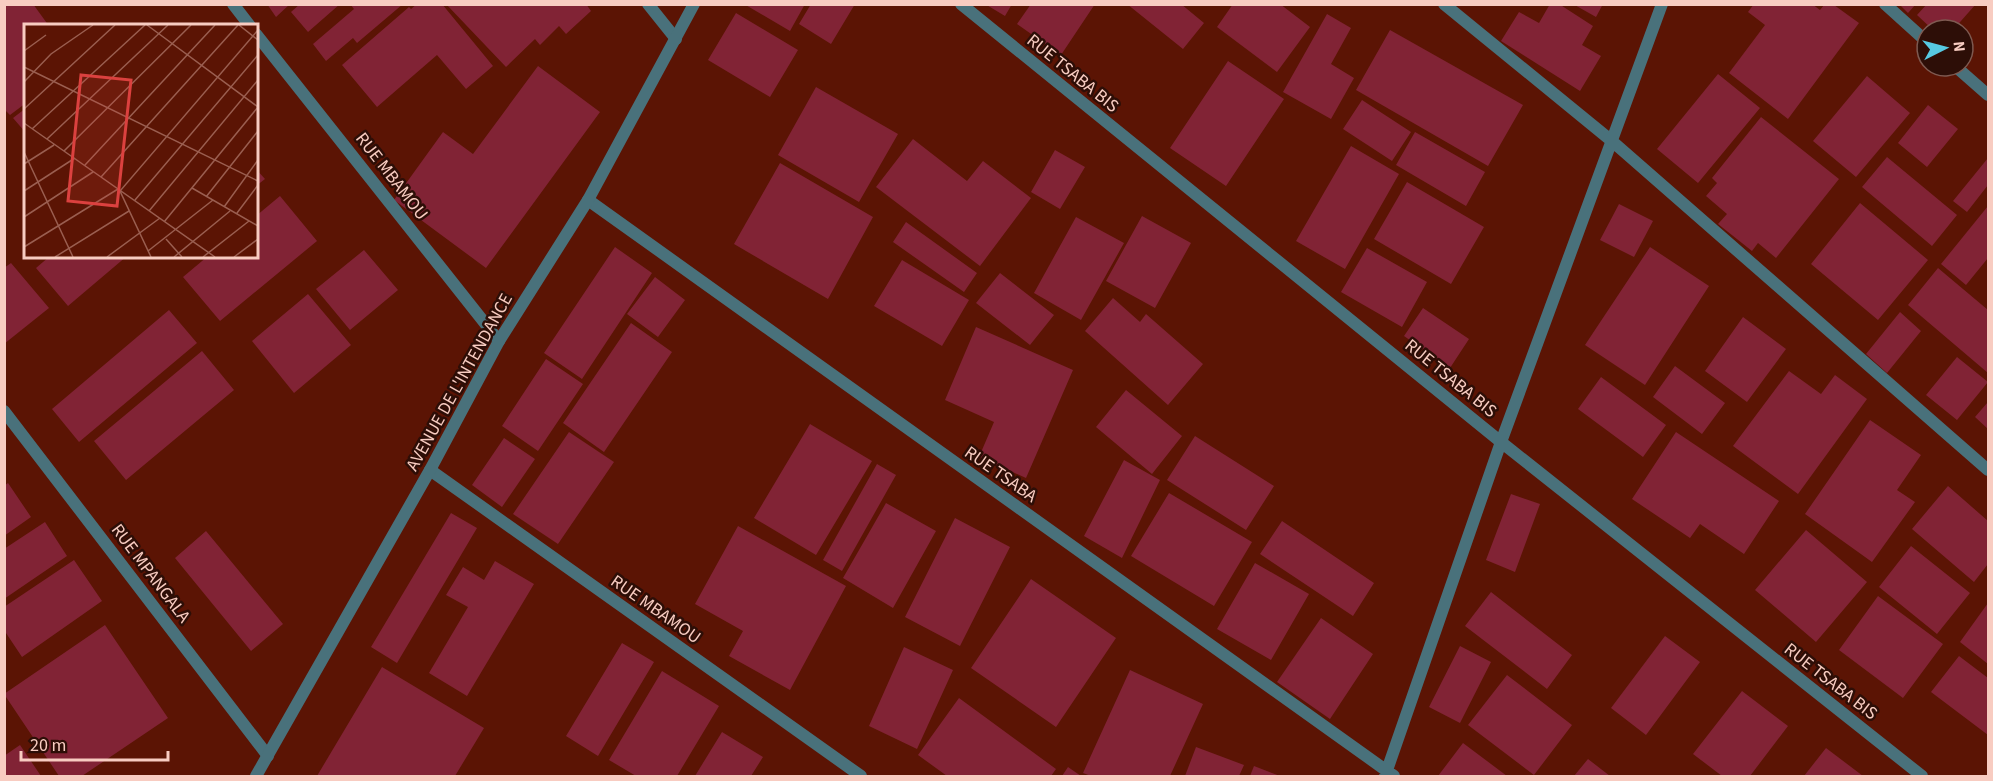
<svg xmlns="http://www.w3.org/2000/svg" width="1993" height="781" font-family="'Source Sans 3',sans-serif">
  <rect width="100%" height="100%" fill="#5b1404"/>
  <path fill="#812335" d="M 4,4 L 33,4 L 49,26 L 26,26 L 26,103 L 10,115 L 4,109 Z
    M 267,4 L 290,4 L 276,17 Z
    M 300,4 L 340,4 L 308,32 L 291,12 Z
    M 350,4 L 403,4 L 357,43 L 353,38 L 326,61 L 313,44 L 354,9 Z
    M 417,4 L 442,4 L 493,66 L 466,89 L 437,55 L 377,107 L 342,65 L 409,7 L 411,9 Z
    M 446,4 L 586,4 L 591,11 L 566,34 L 559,26 L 540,45 L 535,39 L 506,67 Z
    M 744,4 L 805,4 L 790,31 Z
    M 811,4 L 855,4 L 831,44 L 799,24 Z
    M 985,4 L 1012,4 L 1005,16 Z
    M 1031,4 L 1095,4 L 1061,55 L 1017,24 Z
    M 1127,4 L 1181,4 L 1204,23 L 1183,49 Z
    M 1233,4 L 1280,4 L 1310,27 L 1277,72 L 1217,27 Z
    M 1550,4 L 1559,4 L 1593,26 L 1582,45 L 1601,56 L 1580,91 L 1501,41 L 1519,12 L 1539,23 Z
    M 1573,4 L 1603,4 L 1596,17 Z
    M 1754,4 L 1812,4 L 1820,10 L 1824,5 L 1834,5 L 1859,23 L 1788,119 L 1729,73 L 1765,25 L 1748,12 Z
    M 1899,4 L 1916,4 L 1908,13 Z
    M 1927,4 L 1976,4 L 1953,30 L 1933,30 L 1917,15 Z
    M 736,13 L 798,50 L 770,97 L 708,60 Z
    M 1327,14 L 1351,28 L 1331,64 L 1354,78 L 1331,119 L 1283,92 Z
    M 1390,30 L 1523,105 L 1488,166 L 1356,90 Z
    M 1228,61 L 1284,99 L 1226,186 L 1170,148 Z
    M 538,66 L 600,112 L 486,268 L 394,200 L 443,132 L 473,154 Z
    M 1718,74 L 1760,108 L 1698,183 L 1657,149 Z
    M 1867,76 L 1910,113 L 1856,177 L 1813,141 Z
    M 816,87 L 898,134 L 859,202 L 778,155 Z
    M 1362,100 L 1411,132 L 1392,161 L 1343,129 Z
    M 1928,105 L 1958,129 L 1927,167 L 1898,143 Z
    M 26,108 L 26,133 L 13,118 Z
    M 1761,117 L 1839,179 L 1776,258 L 1758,243 L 1752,251 L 1718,224 L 1727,214 L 1706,196 L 1717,183 L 1712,178 Z
    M 1415,132 L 1485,172 L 1466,206 L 1396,165 Z
    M 913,139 L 967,181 L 983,161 L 1031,198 L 980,266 L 876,187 Z
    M 1351,146 L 1399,174 L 1345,269 L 1296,241 Z
    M 1055,150 L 1085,167 L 1060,209 L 1031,192 Z
    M 1887,157 L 1957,215 L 1932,246 L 1862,187 Z
    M 1988,158 L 1988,185 L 1967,212 L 1953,201 Z
    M 780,163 L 873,217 L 828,299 L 734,244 Z
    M 256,169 L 265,179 L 256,186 Z
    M 1407,182 L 1484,227 L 1451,284 L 1374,239 Z
    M 280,196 L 317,241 L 220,321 L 183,277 L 208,256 L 256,256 L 256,216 Z
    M 1860,203 L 1928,260 L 1878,320 L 1811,264 Z
    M 1619,204 L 1653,221 L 1634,257 L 1600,240 Z
    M 1988,206 L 1988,258 L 1966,285 L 1941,264 Z
    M 1142,216 L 1191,243 L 1155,308 L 1106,281 Z
    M 1076,217 L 1124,243 L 1081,320 L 1034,293 Z
    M 906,222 L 977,273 L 964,292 L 893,242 Z
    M 615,247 L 652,273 L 582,379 L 544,353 Z
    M 1650,247 L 1709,286 L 1645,385 L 1585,345 Z
    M 1367,248 L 1427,282 L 1402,327 L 1341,292 Z
    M 364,250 L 398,290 L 350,330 L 316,289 Z
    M 50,256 L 127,256 L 68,306 L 36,268 Z
    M 902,260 L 969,300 L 942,346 L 874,306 Z
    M 11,263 L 49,308 L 4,344 L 4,268 Z
    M 1938,268 L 1988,310 L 1988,373 L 1908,305 Z
    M 1000,273 L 1054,315 L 1030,345 L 976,303 Z
    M 655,277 L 685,300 L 658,337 L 627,314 Z
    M 308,294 L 351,345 L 294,393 L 252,341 Z
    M 1113,298 L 1140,322 L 1146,314 L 1203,364 L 1168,405 L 1085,331 Z
    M 1423,308 L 1469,339 L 1450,368 L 1404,336 Z
    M 169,310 L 197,343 L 79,442 L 52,409 Z
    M 1900,312 L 1921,331 L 1887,373 L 1866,354 Z
    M 1743,317 L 1786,349 L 1747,402 L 1705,371 Z
    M 631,323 L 672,352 L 604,452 L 563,423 Z
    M 976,327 L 1073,370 L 1026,478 L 979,457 L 994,422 L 945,400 Z
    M 202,351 L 234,390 L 126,480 L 94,441 Z
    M 1957,357 L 1988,382 L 1957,420 L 1926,395 Z
    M 546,359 L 583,384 L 538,451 L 502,426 Z
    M 1675,366 L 1725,403 L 1702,434 L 1653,397 Z
    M 1789,371 L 1821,394 L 1835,375 L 1867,399 L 1798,494 L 1733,446 Z
    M 1601,377 L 1666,425 L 1643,457 L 1578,409 Z
    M 1126,390 L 1182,436 L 1152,474 L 1096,427 Z
    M 1988,402 L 1988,429 L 1975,417 Z
    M 1870,420 L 1921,455 L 1897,490 L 1915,502 L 1872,562 L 1805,514 Z
    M 810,424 L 872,461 L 816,555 L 754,518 Z
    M 569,432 L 614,462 L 558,544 L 513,514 Z
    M 1676,432 L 1779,501 L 1744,554 L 1700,524 L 1690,538 L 1632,499 Z
    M 1195,436 L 1274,486 L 1246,530 L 1167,480 Z
    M 504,438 L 535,459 L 502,507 L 472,485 Z
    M 1124,460 L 1160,480 L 1122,558 L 1084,536 Z
    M 877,464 L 896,475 L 842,571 L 823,560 Z
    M 8,483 L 31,517 L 4,536 L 4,486 Z
    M 1948,486 L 1988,521 L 1988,564 L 1974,582 L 1912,529 Z
    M 1169,493 L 1252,542 L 1214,606 L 1131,556 Z
    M 1511,494 L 1540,504 L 1515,572 L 1486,560 Z
    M 886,503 L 936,531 L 893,608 L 843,578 Z
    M 451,513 L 477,528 L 397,663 L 371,647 Z
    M 955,518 L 1010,547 L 960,646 L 905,617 Z
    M 1282,521 L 1374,583 L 1353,616 L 1260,554 Z
    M 45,522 L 67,556 L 4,599 L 4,549 Z
    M 738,526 L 846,586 L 790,690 L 729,656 L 743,631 L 695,604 Z
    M 1806,530 L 1867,582 L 1816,642 L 1755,590 Z
    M 206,531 L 283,624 L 251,651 L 175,558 Z
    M 1911,546 L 1970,593 L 1937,634 L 1879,587 Z
    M 74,560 L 102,601 L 22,657 L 4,630 L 4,607 Z
    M 495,561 L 534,584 L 467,696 L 429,673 L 468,607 L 446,595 L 463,567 L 484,580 Z
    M 1255,563 L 1309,594 L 1271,660 L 1217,629 Z
    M 1031,579 L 1116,638 L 1056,727 L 971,668 Z
    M 1491,592 L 1572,655 L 1547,689 L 1465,626 Z
    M 1878,596 L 1943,644 L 1903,698 L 1839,650 Z
    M 1988,603 L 1988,664 L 1960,642 Z
    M 1321,618 L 1373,654 L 1330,719 L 1277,682 Z
    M 105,625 L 168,718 L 82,776 L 59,776 L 4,694 Z
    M 1665,636 L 1700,662 L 1646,735 L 1611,708 Z
    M 622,643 L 654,662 L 598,756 L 566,736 Z
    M 1460,646 L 1491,662 L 1460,723 L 1429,707 Z
    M 904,647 L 953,670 L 917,749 L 869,726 Z
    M 1959,656 L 1988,678 L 1988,735 L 1931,692 Z
    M 382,667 L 484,728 L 455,776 L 317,776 Z
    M 1130,670 L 1203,704 L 1170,776 L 1091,776 L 1083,773 Z
    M 662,671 L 719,706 L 677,776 L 636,776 L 609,760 Z
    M 1507,675 L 1572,725 L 1534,775 L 1468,725 Z
    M 1742,691 L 1788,726 L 1750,776 L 1722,776 L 1693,754 Z
    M 959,698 L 1056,769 L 1051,776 L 947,776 L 918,755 Z
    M 722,732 L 763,757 L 751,776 L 695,776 Z
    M 1463,743 L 1507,776 L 1438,776 Z
    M 20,745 L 41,776 L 4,776 L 4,756 Z
    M 1196,747 L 1244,765 L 1239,776 L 1185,776 Z
    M 1826,748 L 1863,776 L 1804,776 Z
    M 1588,759 L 1610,776 L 1574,776 Z
    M 1254,766 L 1280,776 L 1250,776 Z
    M 1068,767 L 1081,776 L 1062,776 Z"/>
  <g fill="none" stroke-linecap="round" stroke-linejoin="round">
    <path stroke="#49717b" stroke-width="12" d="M 233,4 L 250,26
      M 648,4 L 676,39
      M 961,4 L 1501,442 L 1922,776
      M 1444,4 L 1613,142 L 1988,470
      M 1885,4 L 1927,42
      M 256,34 L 499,341
      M 1955,66 L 1988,95
      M 588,200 L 1394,776
      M 4,411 L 268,756
      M 430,470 L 861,776
      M 1385,776 L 1501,442 L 1662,4"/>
    <path stroke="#49717b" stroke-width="12" d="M 256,776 L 430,470 L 499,341 L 588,200 L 694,4"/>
  </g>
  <g text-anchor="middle" stroke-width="5" stroke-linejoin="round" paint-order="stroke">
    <g font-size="18" fill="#f8ccc1" stroke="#2d0e07">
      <text transform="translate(1073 73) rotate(39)" y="6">RUE TSABA BIS</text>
      <text transform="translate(392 176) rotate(52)" y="6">RUE MBAMOU</text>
      <text transform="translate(1451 378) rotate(39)" y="6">RUE TSABA BIS</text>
      <text transform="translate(459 382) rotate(-61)" y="6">AVENUE DE L'INTENDANCE</text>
      <text transform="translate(1001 474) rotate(35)" y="6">RUE TSABA</text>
      <text transform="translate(151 573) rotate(53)" y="6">RUE MPANGALA</text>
      <text transform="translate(656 609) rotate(35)" y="6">RUE MBAMOU</text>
      <text transform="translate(1831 681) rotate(38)" y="6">RUE TSABA BIS</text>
    </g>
  </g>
  <g transform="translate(24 24)">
    <rect width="234" height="234" fill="#5b1404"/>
    <path fill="none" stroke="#9a5e50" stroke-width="1.5" d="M 123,1 L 234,83M 215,1 L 234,16M 0,27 L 22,11M 0,43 L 234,157M 0,58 L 27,30 L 69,1M 0,85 L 91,1M 0,99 L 191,233M 8,105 L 121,1M 23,115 L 144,1M 40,127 L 167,1M 0,128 L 49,233M 0,140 L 30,121M 61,141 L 191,1M 77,153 L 214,1M 168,164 L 234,202M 0,167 L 51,134M 182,173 L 234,107M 111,176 L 234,31M 200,183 L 234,136M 125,187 L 234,56M 213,189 L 234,161M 0,193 L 69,148M 140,198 L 234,83M 142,215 L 158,233M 0,223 L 94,165M 124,227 L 189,176M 31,233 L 105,187M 83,233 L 136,194M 127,233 L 96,167 L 234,6M 150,233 L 206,187M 179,233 L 225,197M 210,233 L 234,215"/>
    <path fill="#db413f" fill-opacity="0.15" stroke="#db413f" stroke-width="3" d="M 57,51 L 107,56 L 93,182 L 44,177 Z"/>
    <rect width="234" height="234" fill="none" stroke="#f8ccc1" stroke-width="3"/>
  </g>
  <rect width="1993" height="781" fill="none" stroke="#f8ccc1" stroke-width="12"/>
  <g transform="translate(1945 48) rotate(84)"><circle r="28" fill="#2d0e07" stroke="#7e5a51" stroke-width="1.5"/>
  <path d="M0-4.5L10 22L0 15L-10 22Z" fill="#57c9e2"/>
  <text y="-9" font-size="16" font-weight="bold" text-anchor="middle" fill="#f8ccc1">N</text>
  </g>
  <path d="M21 751v9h147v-9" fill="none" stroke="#f8ccc1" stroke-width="3"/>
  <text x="30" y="751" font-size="18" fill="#f8ccc1" stroke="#2d0e07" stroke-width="4.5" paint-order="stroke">20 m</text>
</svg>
